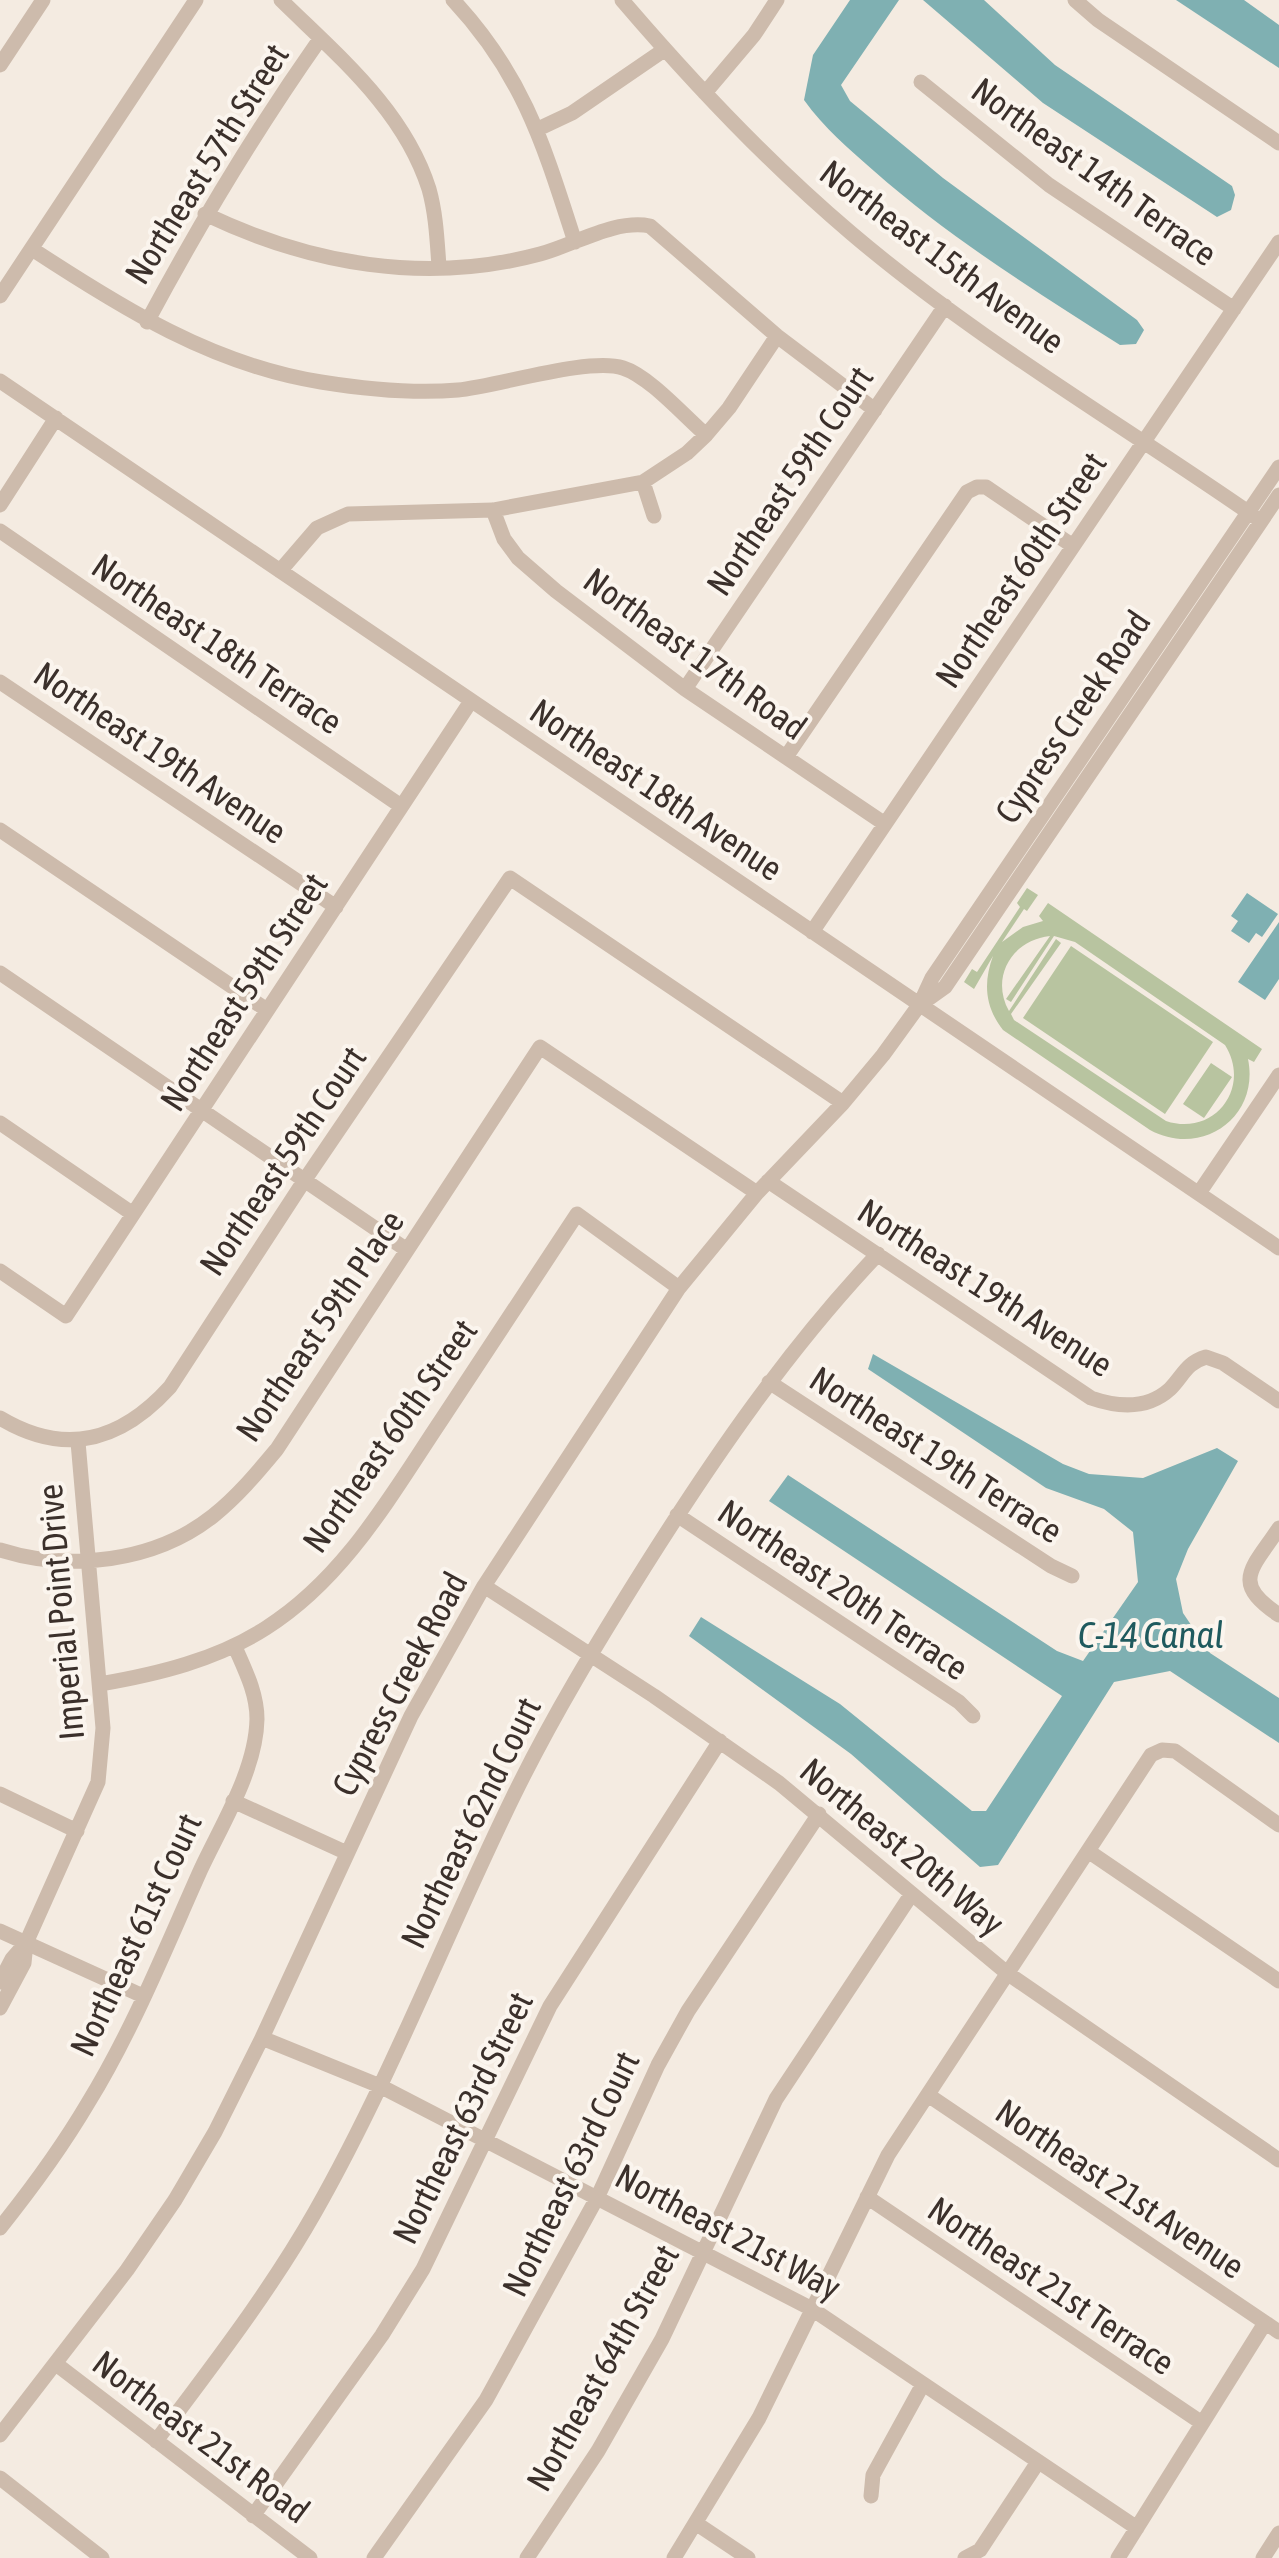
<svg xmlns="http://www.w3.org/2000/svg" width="1279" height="2558" font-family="'Asap Condensed',sans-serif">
  <rect width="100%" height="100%" fill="#f4ebe1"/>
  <path fill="#b8c4a0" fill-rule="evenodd" d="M 1027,888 L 1038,895 L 1027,911 L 1024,909 L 1002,942 L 1023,927 L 1043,921 L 1039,916 L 1048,903 L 1262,1049 L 1254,1062 L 1248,1059 C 1260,1117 1202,1158 1150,1130 L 1003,1030 C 985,1007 983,983 993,956 L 974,989 L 964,982 L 972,969 L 977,972 L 1020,907 L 1017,903 ZM 1050,936 L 1006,999 L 1011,1002 L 1054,936 L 1075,942 L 1225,1045 C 1252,1088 1214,1137 1166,1121 L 1014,1020 L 1011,1014 L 1061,943 L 1056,939 L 1009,1011 C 990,977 1012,940 1050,936 Z
    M 1071,946 L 1213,1042 L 1165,1114 L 1023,1018 Z
    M 1211,1063 L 1232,1077 L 1204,1118 L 1183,1104 Z"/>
  <path fill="#7fb0b2" d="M 850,0 L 899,0 L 841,85 L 850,101 L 943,178 L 1137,320 L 1144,330 L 1136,344 L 1120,345 C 1035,291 950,238 874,171 C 849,149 824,128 804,100 L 813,55 Z
    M 923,0 L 984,0 L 1055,65 L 1232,186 L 1235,195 L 1231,210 L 1217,217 L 1043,103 Z
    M 1176,0 L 1244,0 L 1279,25 L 1279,68 Z
    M 1247,893 L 1278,914 L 1262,937 L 1256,933 L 1249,943 L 1231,931 L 1238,921 L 1231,916 Z
    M 1279,922 L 1279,979 L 1265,1000 L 1238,982 Z
    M 873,1354 L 1063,1464 L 1089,1474 L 1143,1478 L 1217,1448 L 1238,1461 L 1188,1549 L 1176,1579 L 1183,1613 L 1210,1653 L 1279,1698 L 1279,1743 L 1170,1671 L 1114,1682 L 998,1865 L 980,1867 L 851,1754 L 689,1636 L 701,1617 L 840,1704 L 972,1811 L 986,1811 L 1062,1696 L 769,1501 L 788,1475 L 1057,1651 L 1083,1661 L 1138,1582 L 1133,1532 L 1104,1509 L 1046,1488 L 868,1369 Z"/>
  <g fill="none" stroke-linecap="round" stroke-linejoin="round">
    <path stroke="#cdbbac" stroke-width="15" d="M 281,0 C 338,56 404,110 429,189 C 436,214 437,240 439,266
      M 453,0 C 524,76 544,146 575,242
      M 622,0 C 693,83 767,162 851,233 C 978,341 1125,426 1261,521
      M 1075,0 L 1098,20 L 1279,143
      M 0,65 L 43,0
      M 921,82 L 1049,185 L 1234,309
      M 705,93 L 754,35 L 777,0
      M 538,129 L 572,113 L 664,50
      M 205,214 C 310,264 425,285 540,254 C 574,245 615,219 650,226 L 777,336 L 875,410
      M 32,249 C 122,308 213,365 321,382 C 365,389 413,394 458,390 C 498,386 589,357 623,368 C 649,376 685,417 706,435
      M 0,296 L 196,0
      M 147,322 C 200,223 256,130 320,39
      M 0,381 L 1279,1248
      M 643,482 L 654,516
      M 0,505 L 56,418
      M 493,510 L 504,539 L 518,558 L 556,591 L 685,689 L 885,824
      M 0,531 L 401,806
      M 280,571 L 317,528 L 348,514 L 493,510 L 643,482 L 687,453 L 706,435 L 729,408 L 777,336
      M 0,682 L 336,907
      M 685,689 L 945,306
      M 786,757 L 967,492 L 977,487 L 986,487 L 1073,546
      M 0,830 L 267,1010
      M 812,932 L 1279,242
      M 0,973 L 407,1250
      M 924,1002 L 945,987 L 1279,495
      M 0,1123 L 133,1214
      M 768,1181 L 1091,1398 C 1117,1407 1147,1410 1170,1389 C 1183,1376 1186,1363 1206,1357 L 1223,1363 L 1279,1401
      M 1199,1193 L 1279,1075
      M 0,1271 L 66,1316 L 471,701
      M 769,1382 L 1051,1566 L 1072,1576
      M 0,1418 C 65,1457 121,1441 170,1387 L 304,1181 L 510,878 L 843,1103
      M 677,1515 L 959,1702 L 973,1716
      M 1279,1528 C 1252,1569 1230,1582 1279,1615
      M 0,1550 C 69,1572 155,1562 213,1516 C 238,1496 257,1473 277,1449 L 540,1047 L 757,1193
      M 484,1586 L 654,1696 L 779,1783 L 1007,1973 L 1279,2160
      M 100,1684 C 158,1674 216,1660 266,1628 C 345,1578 391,1495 442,1419 C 487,1351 532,1283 577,1214 L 679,1288
      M 0,1794 L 77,1831
      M 233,1801 L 347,1853
      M 1088,1851 L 1279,1981
      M 0,1931 L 143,1996
      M 0,1982 L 12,1959 L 26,1943 L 98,1782 L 103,1728 L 78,1442
      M 0,2008 L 24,1963 L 26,1943
      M 262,2038 L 380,2086 L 812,2309 L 1137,2528
      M 928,2095 L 1279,2332
      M 867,2197 L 1202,2423
      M 0,2228 C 32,2188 62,2147 88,2103 C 133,2030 166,1947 201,1869 C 222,1824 256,1770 257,1719 C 257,1693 245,1670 235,1647
      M 56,2364 L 310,2558
      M 0,2435 L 127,2270 L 175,2200 L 215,2132 L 262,2038 L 411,1716 L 484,1586 L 679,1288 L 757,1193 L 843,1103 L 883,1055 L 920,1004 L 932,978 L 1279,467
      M 156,2441 C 212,2366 269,2293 315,2212 C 391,2078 446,1934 513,1797 C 552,1717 597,1643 644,1568 C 714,1457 788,1349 878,1254
      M 0,2478 L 102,2558
      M 871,2496 L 873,2475 L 923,2384
      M 253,2516 L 382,2335 L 423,2269 L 550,2006 L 720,1741
      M 697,2524 L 748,2558
      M 374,2558 L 486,2400 L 598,2196 L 658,2065 L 688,2011 L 819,1814
      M 527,2558 L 598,2451 L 662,2339 L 776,2099 L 911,1895
      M 674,2558 L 759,2418 L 888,2155 L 1151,1755 L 1162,1750 L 1175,1751 L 1279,1825
      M 965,2558 L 980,2550 L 1038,2462
      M 1118,2558 L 1265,2323
      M 1263,2558 L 1279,2533"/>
  </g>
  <g text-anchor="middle" stroke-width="8" stroke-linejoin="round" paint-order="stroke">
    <g font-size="35" fill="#3b302b" stroke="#fbf5ee">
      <text transform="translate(207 164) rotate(-58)" y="12">Northeast 57th Street</text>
      <text transform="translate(1094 172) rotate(36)" y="12">Northeast 14th Terrace</text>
      <text transform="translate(942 257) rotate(37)" y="12">Northeast 15th Avenue</text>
      <text transform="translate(790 481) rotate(-56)" y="12">Northeast 59th Court</text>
      <text transform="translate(1021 570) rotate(-56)" y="12">Northeast 60th Street</text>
      <text transform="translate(217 644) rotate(34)" y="12">Northeast 18th Terrace</text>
      <text transform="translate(695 654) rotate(36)" y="12">Northeast 17th Road</text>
      <text transform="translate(1073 717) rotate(-56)" y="12">Cypress Creek Road</text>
      <text transform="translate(160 753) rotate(34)" y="12">Northeast 19th Avenue</text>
      <text transform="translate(656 790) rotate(34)" y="12">Northeast 18th Avenue</text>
      <text transform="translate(244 992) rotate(-57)" y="12">Northeast 59th Street</text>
      <text transform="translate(283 1161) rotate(-56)" y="12">Northeast 59th Court</text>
      <text transform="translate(985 1288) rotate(33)" y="12">Northeast 19th Avenue</text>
      <text transform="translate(320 1326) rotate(-56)" y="12">Northeast 59th Place</text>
      <text transform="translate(390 1436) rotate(-55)" y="12">Northeast 60th Street</text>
      <text transform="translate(936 1455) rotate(33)" y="12">Northeast 19th Terrace</text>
      <text transform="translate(843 1590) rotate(34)" y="12">Northeast 20th Terrace</text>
      <text transform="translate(61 1612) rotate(-95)" y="12">Imperial Point Drive</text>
      <text transform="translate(400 1684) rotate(-62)" y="12">Cypress Creek Road</text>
      <text transform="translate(471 1823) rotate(-64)" y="12">Northeast 62nd Court</text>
      <text transform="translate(902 1847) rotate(40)" y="12">Northeast 20th Way</text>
      <text transform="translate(136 1935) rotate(-65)" y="12">Northeast 61st Court</text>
      <text transform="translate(463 2118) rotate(-64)" y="12">Northeast 63rd Street</text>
      <text transform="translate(571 2174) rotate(-64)" y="12">Northeast 63rd Court</text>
      <text transform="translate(1120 2189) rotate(34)" y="12">Northeast 21st Avenue</text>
      <text transform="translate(728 2232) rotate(28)" y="12">Northeast 21st Way</text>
      <text transform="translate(1051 2286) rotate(34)" y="12">Northeast 21st Terrace</text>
      <text transform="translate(603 2368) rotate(-61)" y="12">Northeast 64th Street</text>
      <text transform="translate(201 2437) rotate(37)" y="12">Northeast 21st Road</text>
    </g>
    <g font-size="38" font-style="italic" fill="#1f5a5e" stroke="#fbf5ee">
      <text x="1151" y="1648">C-14 Canal</text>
    </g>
  </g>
</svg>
